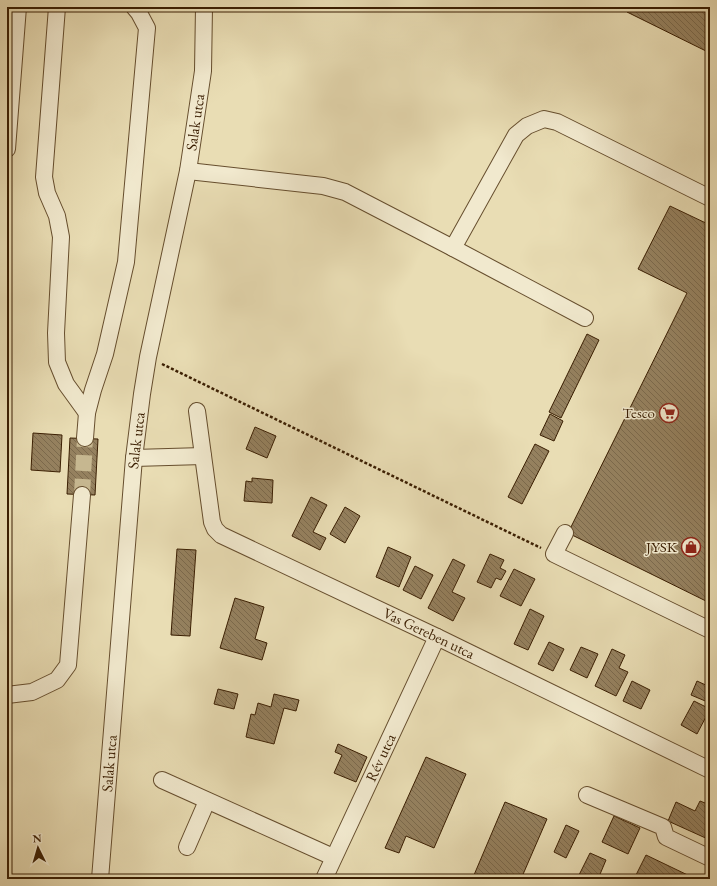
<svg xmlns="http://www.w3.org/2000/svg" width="717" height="886" font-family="'EB Garamond',serif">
  <defs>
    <pattern id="building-back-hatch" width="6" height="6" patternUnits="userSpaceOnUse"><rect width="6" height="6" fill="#95815f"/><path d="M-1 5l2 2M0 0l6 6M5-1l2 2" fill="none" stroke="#7b694c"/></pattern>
  </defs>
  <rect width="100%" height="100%" fill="#e9ddb4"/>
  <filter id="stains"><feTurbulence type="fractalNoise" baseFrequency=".005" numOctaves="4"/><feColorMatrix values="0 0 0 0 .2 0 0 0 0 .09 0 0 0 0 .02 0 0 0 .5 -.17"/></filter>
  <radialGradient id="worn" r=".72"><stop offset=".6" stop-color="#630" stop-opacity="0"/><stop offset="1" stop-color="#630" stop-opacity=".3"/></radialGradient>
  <path fill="url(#building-back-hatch)" stroke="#3a1e02" d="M 556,7 L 568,7 L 566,11 Z
    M 630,7 L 710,7 L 710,53 L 627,12 Z
    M 670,206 L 710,225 L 710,603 L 568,533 L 687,293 L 638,269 Z
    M 587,334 L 599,340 L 561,418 L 549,412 Z
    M 550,414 L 563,421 L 554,441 L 540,435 Z
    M 255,427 L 276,436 L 267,458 L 246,449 Z
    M 33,433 L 62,435 L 60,472 L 31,470 Z
    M 70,438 L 98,439 L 95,495 L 67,494 Z
    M 535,444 L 549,451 L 522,504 L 508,497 Z
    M 252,478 L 273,480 L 272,503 L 244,501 L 246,481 L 252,482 Z
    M 311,497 L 327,505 L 313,532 L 326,538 L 320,550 L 292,536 Z
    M 345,507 L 360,516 L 345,543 L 330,534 Z
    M 388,547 L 411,557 L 399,587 L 376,577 Z
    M 177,549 L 196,550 L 190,636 L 171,635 Z
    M 490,554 L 504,560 L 500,568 L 506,571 L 501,580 L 496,578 L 491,588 L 477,582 Z
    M 453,559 L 465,565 L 452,592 L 465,598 L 453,621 L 428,608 Z
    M 415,566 L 433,575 L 421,599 L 403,590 Z
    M 514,569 L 535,579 L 521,606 L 500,596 Z
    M 235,598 L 264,607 L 255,639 L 267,643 L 262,660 L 220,648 Z
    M 530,609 L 544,616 L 528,650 L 514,644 Z
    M 549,642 L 564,649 L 553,671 L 538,664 Z
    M 581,647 L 598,654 L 587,678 L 570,670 Z
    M 612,649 L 625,655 L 619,668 L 628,672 L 616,696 L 595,686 Z
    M 632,681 L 650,690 L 641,709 L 623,701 Z
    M 697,681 L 710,687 L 710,703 L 691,695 Z
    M 218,689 L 238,694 L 234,709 L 214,704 Z
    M 274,694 L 299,700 L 296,711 L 284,708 L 274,744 L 246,737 L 251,714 L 255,715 L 258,703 L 271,707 Z
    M 694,701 L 710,709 L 697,734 L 681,725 Z
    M 338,744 L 367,757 L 356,782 L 334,773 L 342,755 L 335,752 Z
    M 426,757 L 466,774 L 434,848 L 406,836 L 399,853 L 385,848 Z
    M 700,801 L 710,805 L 710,840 L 668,821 L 676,802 L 695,811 Z
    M 505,802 L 547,819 L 521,879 L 484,879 L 474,875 Z
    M 614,816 L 640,828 L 628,854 L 602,842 Z
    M 566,825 L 579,831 L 566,858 L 554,852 Z
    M 590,853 L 606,860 L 598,879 L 577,879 Z
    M 646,855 L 696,879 L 634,879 Z"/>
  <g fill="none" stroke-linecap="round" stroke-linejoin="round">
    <path stroke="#c6b790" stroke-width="16" stroke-dasharray="16 8" stroke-linecap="butt" d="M 82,495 L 85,438"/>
    <g stroke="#664e2e" stroke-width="18">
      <g id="minor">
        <path d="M 57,7 L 44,177 L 47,193 L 57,216 L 61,237 L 56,333 L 57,362 L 66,384 L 87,413"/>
        <path d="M 7,149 L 18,7"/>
        <path d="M 188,171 L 323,186 L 345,192 L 453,248 L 516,135 L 527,126 L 544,119 L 557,122 L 710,198"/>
        <path d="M 453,248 L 585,318"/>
        <path id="s1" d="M 197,411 L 212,522 L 215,529 L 221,535 L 437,637 L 710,770"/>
        <path d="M 85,438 L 87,413 L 93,390 L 105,354 L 126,262 L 147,28 L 139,13 L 134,7"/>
        <path d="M 134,458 L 203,456"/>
        <path d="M 565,533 L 554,554 L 710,630"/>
        <path d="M 7,695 L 32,692 L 57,680 L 68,665 L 82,495"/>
        <path d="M 162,780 L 333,857"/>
        <path d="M 587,795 L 663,827 L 666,837 L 710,858"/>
        <path d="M 187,847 L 207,801"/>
        <path id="s2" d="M 100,879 L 134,458 L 142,394 L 148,357 L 188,171 L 203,71 L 204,7"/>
        <path id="s3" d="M 324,879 L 437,637"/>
      </g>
    </g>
    <path stroke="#3a1e02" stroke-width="2.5" stroke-dasharray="3 2" stroke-linecap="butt" d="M 162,364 L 541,548"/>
    <use href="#minor" stroke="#f1e9ce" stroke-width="16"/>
  </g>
  <defs>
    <g id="supermarket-ring" transform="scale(1)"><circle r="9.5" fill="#f1e9ce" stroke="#8f2418" stroke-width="1.5"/><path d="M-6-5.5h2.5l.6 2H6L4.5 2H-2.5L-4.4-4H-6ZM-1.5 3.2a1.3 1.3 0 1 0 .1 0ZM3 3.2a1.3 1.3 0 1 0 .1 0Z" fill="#8f2418"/></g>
    <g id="shop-ring" transform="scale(1)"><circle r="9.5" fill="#f1e9ce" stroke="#8f2418" stroke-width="1.5"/><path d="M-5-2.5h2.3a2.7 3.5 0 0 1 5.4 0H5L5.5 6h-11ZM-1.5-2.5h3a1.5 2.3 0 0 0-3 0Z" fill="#8f2418"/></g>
  </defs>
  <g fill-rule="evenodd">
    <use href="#supermarket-ring" x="669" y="413"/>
    <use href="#shop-ring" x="691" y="547"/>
  </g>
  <g text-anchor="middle" stroke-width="3" stroke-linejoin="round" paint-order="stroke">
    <g font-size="15" fill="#3a1e02" stroke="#f1e9ce">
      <text dy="5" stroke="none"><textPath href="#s2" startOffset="764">Salak utca</textPath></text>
      <text dy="5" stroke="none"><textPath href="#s2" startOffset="440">Salak utca</textPath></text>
      <text dy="5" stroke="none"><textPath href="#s1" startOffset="358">Vas Gereben utca</textPath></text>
      <text dy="5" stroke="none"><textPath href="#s3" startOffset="134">Rév utca</textPath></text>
      <text dy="5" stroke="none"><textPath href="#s2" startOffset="116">Salak utca</textPath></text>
    </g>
    <g font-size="15" fill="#3a1e02" stroke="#f1e9ce" text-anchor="end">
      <text x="655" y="418">Tesco</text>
      <text x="677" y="552">JYSK</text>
    </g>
  </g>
  <rect width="717" height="886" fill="none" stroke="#e9ddb4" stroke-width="24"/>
  <rect x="8" y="8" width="701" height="870" fill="none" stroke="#3a1e02" stroke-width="2"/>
  <rect x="12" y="12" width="693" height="862" fill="none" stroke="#3a1e02"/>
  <g transform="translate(38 848) rotate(355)" stroke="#f1e9ce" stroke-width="3" paint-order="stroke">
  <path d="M0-3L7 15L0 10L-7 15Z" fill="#3a1e02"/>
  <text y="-6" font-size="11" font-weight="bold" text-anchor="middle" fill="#3a1e02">N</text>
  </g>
  <rect width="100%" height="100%" filter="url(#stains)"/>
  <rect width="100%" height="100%" fill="url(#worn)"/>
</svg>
